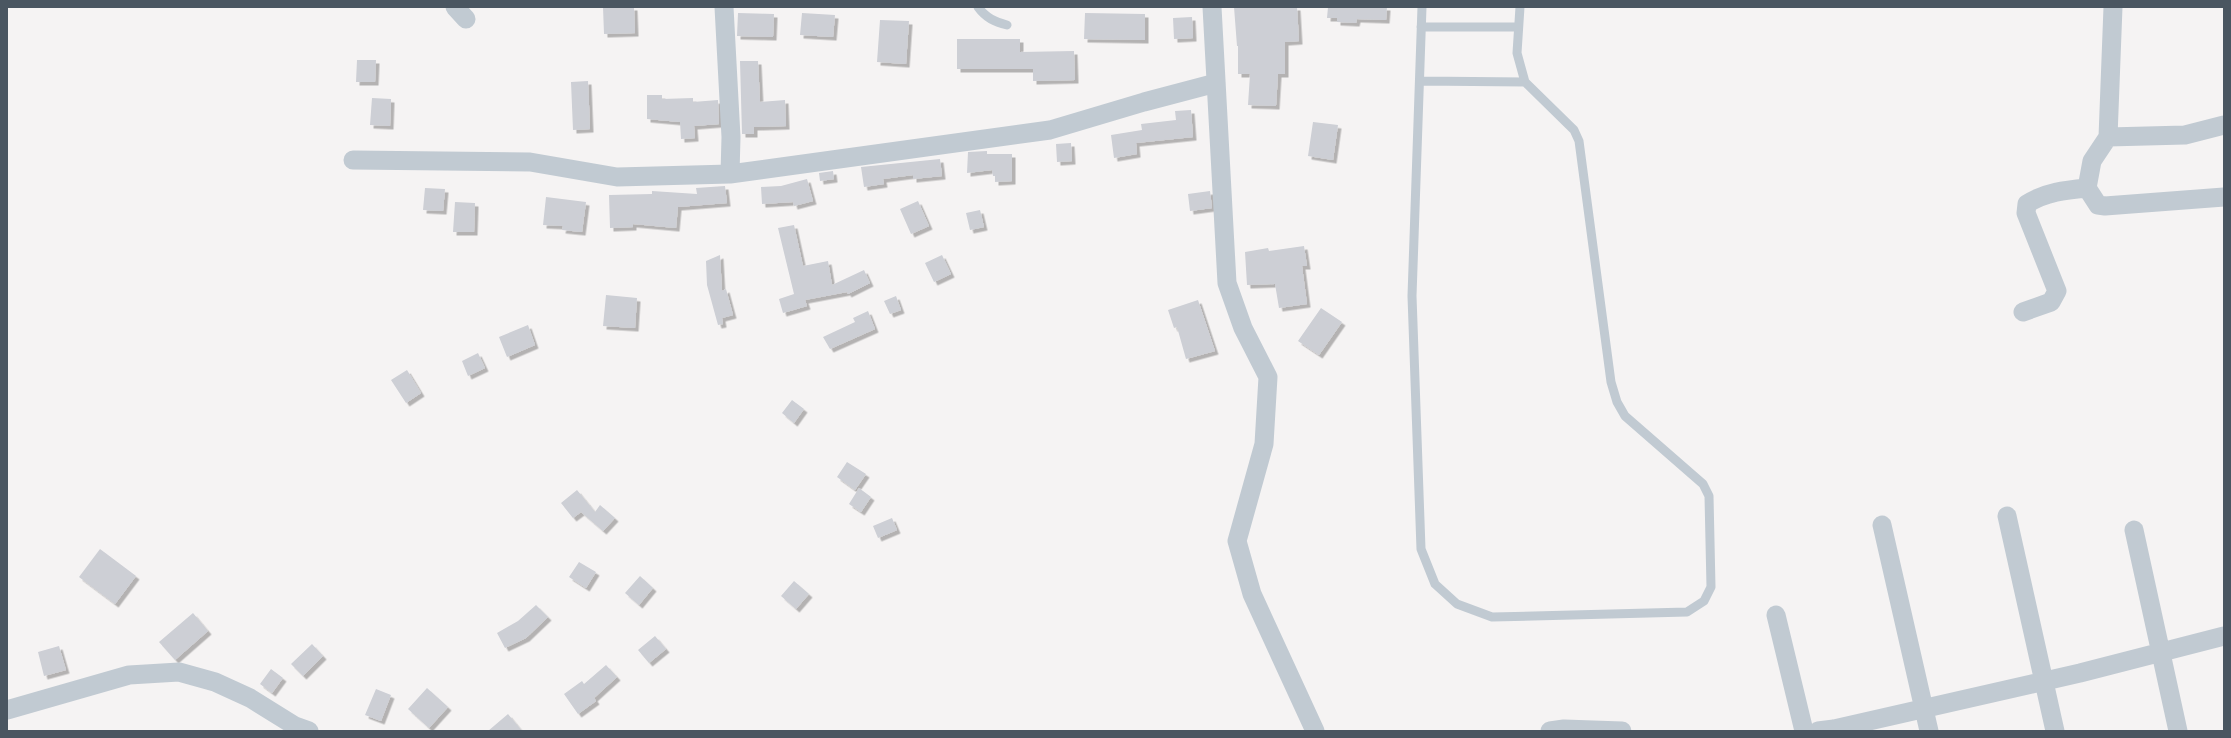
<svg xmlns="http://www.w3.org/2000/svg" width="2231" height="738" font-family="Ubuntu,sans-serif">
  <defs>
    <filter id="shadow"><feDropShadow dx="3.5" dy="3.5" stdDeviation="0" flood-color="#0004"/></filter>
  </defs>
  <rect width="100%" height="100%" fill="#f5f3f3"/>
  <path fill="#cdcfd5" filter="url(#shadow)" d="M 603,7 L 634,7 L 635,33 L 604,34 Z
    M 1234,7 L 1297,7 L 1299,41 L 1285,42 L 1285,74 L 1278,74 L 1276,106 L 1248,105 L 1250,74 L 1238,74 L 1238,46 L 1237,46 Z
    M 1328,7 L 1387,7 L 1386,20 L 1357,19 L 1356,23 L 1337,22 L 1337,18 L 1327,18 Z
    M 738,13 L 774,14 L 773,37 L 737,36 Z
    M 802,13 L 835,15 L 833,37 L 800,35 Z
    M 1085,13 L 1145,14 L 1145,40 L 1084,39 Z
    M 1192,17 L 1193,38 L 1174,39 L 1173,18 Z
    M 880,20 L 909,21 L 906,64 L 877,62 Z
    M 957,39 L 1020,39 L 1020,52 L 1074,51 L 1075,80 L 1033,81 L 1033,69 L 957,69 Z
    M 357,60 L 376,60 L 375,82 L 356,82 Z
    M 740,61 L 758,61 L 760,102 L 785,100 L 786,126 L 754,127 L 754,134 L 742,134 Z
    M 588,81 L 590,129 L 573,130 L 571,82 Z
    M 647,95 L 662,95 L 662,99 L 693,98 L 693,102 L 718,100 L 719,124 L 694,126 L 695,138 L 681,139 L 680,122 L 647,119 Z
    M 372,98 L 391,99 L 390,126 L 370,125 Z
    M 1191,110 L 1193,137 L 1136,143 L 1137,154 L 1114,158 L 1111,135 L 1142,130 L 1141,124 L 1176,120 L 1175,111 Z
    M 1313,122 L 1338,125 L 1333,160 L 1308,156 Z
    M 1071,143 L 1072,161 L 1057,162 L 1056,144 Z
    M 987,151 L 987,154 L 1012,154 L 1012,181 L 995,182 L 995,176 L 993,176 L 992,170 L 967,173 L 968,152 Z
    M 940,159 L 942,176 L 913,179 L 913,175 L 883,179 L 884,184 L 864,187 L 861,167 Z
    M 833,171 L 834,179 L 820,181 L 819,173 Z
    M 807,179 L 813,201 L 794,206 L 793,202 L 762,204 L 761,187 L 781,186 Z
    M 725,186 L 727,203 L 678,207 L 676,228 L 633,224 L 633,227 L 610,228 L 609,195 L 652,194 L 652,191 L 697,194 L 696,188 Z
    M 425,188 L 445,189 L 443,211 L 423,210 Z
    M 1210,191 L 1212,208 L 1190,211 L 1188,194 Z
    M 546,197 L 586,202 L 582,232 L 562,230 L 563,226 L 543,225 Z
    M 918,201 L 929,226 L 911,234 L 900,209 Z
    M 455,202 L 475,203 L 474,232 L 453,232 Z
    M 980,210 L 984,227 L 970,230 L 966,213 Z
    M 794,225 L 803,266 L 828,261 L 832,285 L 864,270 L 870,283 L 848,294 L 847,292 L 805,300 L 807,306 L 783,313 L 779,299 L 794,294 L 778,228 Z
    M 1304,246 L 1307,266 L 1302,266 L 1307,304 L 1279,308 L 1275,284 L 1247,285 L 1245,252 L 1268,248 L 1269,251 Z
    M 720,255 L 722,291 L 726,289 L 733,315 L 722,318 L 723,324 L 718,325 L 707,285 L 706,261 Z
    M 942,255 L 951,274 L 934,282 L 925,263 Z
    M 606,295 L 637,298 L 635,328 L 603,326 Z
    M 896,296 L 901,310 L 890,314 L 884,301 Z
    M 1198,300 L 1215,351 L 1186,359 L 1177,327 L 1174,328 L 1168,310 Z
    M 1321,308 L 1342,322 L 1319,355 L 1298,341 Z
    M 868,311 L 875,329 L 830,349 L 823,337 L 855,322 L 853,318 Z
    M 528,325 L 535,345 L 507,357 L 499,337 Z
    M 478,353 L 485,368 L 468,376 L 462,361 Z
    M 407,370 L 421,393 L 406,403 L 391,380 Z
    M 792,400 L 804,409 L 794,423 L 782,413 Z
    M 847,462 L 866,474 L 855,490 L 837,477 Z
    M 859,488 L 871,497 L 861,512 L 849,504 Z
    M 577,490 L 595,512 L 600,505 L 615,518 L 603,531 L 581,512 L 573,518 L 561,503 Z
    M 892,518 L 897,530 L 878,538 L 873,526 Z
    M 100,549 L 136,576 L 115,604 L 79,577 Z
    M 579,562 L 596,572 L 586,588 L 569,577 Z
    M 640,576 L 653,588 L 639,605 L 625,593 Z
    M 794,581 L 809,594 L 796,609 L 781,596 Z
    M 536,605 L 548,617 L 526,638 L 505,648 L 497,633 L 518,621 Z
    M 193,613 L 208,631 L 175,660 L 159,642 Z
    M 655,636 L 666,649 L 649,663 L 638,650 Z
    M 312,644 L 323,656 L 303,676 L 291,664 Z
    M 59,646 L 66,670 L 44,676 L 38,652 Z
    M 606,665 L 617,677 L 594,698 L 596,701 L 578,714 L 564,694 L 582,681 L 584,684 Z
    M 271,669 L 283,678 L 272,693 L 260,684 Z
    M 427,688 L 448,707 L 429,728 L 408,709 Z
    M 376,689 L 391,695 L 381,721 L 365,715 Z
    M 508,714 L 522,731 L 488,731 Z"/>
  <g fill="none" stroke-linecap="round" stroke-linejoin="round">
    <path stroke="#c1cad2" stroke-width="9" d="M 978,7 C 986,18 995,22 1007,25
      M 1422,7 L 1412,296 L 1421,549 L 1435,584 L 1457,604 L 1492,617 L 1687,612 L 1704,601 L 1711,587 L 1709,496 L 1703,484 L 1625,416 L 1617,402 L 1611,382 L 1579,141 L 1574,130 L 1525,82 L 1517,53 L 1520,7
      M 1421,27 L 1518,27
      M 1420,81 L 1525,82"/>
    <path stroke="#c1cad2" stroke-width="19" d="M 455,7 L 466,19
      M 724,7 L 731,137 L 730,174
      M 1212,7 L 1227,283 L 1243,328 L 1268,377 L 1264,444 L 1237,541 L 1252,594 L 1315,731
      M 2113,7 L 2108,137 L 2092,161 L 2087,188 L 2098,205 L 2105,206 L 2224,197
      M 2108,137 L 2185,135 L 2224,125
      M 353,160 L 530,162 L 617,177 L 730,174 L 1050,130 L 1144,102 L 1216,83
      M 2023,312 L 2051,302 L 2057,291 L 2026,213 L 2027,204 C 2045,192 2066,190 2087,188
      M 2007,516 L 2055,731
      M 1882,525 L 1929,731
      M 2134,530 L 2178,731
      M 1776,615 L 1804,731
      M 7,710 L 129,675 L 179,672 L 215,682 L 250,698 L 295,726 L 309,731
      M 1550,731 L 1564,729 L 1622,731
      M 1818,731 L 1834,729 L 2080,673 L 2224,636"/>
  </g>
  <rect width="2231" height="738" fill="none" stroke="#4a5661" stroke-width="16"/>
</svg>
